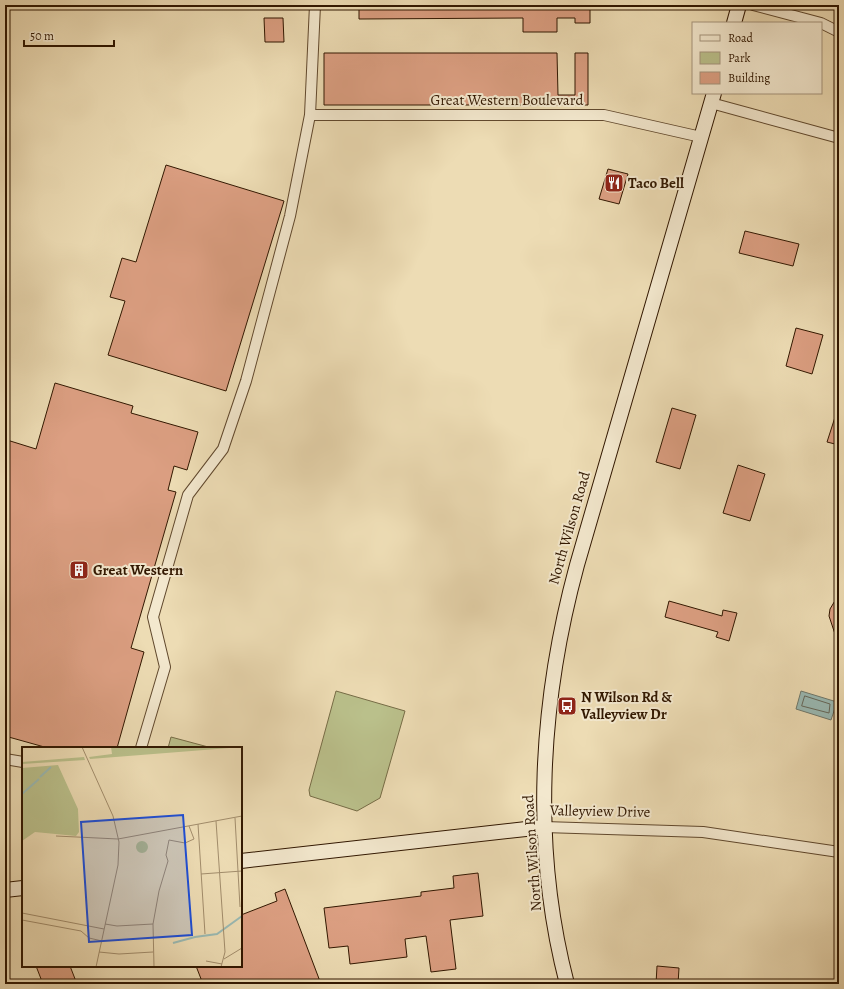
<svg xmlns="http://www.w3.org/2000/svg" width="844" height="989" font-family="Alegreya,serif">
  <rect width="100%" height="100%" fill="#eddcb4"/>
  <filter id="stains"><feTurbulence type="fractalNoise" baseFrequency=".005" numOctaves="4"/><feColorMatrix values="0 0 0 0 .2 0 0 0 0 .09 0 0 0 0 .02 0 0 0 .5 -.17"/></filter>
  <radialGradient id="worn" r=".72"><stop offset=".6" stop-color="#630" stop-opacity="0"/><stop offset="1" stop-color="#630" stop-opacity=".3"/></radialGradient>
  <path fill="#bac08b" stroke="#766c46" d="M 336,691 L 405,711 L 380,798 L 357,811 L 310,796 L 309,790 Z
    M 171,737 L 212,748 L 168,748 Z"/>
  <path fill="#9abab4" stroke="#70796c" d="M 801,691 L 837,702 L 831,720 L 796,709 Z"/>
  <g fill="none" stroke-linecap="round" stroke-linejoin="round">
    <path stroke="#66685a" stroke-width="1" d="M 805,696 L 830,704 L 829,713 L 802,706 Z"/>
  </g>
  <path fill="#dc9f82" stroke="#311700" d="M 359,5 L 590,5 L 590,23 L 575,23 L 575,18 L 557,18 L 557,32 L 523,32 L 523,18 L 359,19 Z
    M 264,18 L 283,18 L 284,42 L 265,42 Z
    M 324,53 L 557,53 L 558,95 L 575,95 L 575,53 L 588,53 L 588,105 L 324,105 Z
    M 166,165 L 284,201 L 226,391 L 108,355 L 125,301 L 110,297 L 122,258 L 136,262 Z
    M 608,169 L 628,174 L 619,204 L 599,199 Z
    M 745,231 L 799,244 L 793,266 L 739,253 Z
    M 796,328 L 823,335 L 812,374 L 786,366 Z
    M 55,383 L 133,406 L 131,413 L 198,432 L 187,470 L 174,466 L 168,490 L 176,492 L 131,648 L 144,652 L 117,748 L 48,748 L 5,736 L 5,448 L 7,440 L 36,449 Z
    M 672,408 L 696,415 L 680,469 L 656,462 Z
    M 837,411 L 839,412 L 839,445 L 827,442 Z
    M 738,465 L 765,474 L 750,521 L 723,513 Z
    M 839,594 L 839,640 L 837,640 L 829,616 L 830,609 Z
    M 669,601 L 722,616 L 723,610 L 737,613 L 729,641 L 716,637 L 718,632 L 665,617 Z
    M 478,873 L 483,916 L 450,920 L 456,969 L 431,972 L 426,936 L 405,939 L 407,957 L 350,964 L 348,946 L 329,948 L 324,908 L 421,896 L 421,892 L 454,888 L 453,876 Z
    M 285,889 L 321,984 L 203,984 L 196,966 L 241,966 L 241,915 L 277,901 L 275,893 Z
    M 36,966 L 70,966 L 77,984 L 43,984 Z
    M 657,966 L 679,968 L 678,984 L 656,984 Z"/>
  <g fill="none" stroke-linecap="round" stroke-linejoin="round">
    <g stroke="#60482d" stroke-width="12">
      <path id="street" d="M 753,5 L 821,23
        M 821,23 L 839,32
        M 711,103 L 839,138
        M 310,115 L 604,115 L 701,137
        M 141,748 L 165,667 L 153,617 L 188,495 L 223,449 L 246,381 L 290,216 L 310,115 L 315,5
        M 5,759 L 23,762
        M 544,827 L 703,832 L 839,852"/>
    </g>
    <g stroke="#311700" stroke-width="16">
      <path id="secondary" d="M 734,23 L 739,5
        M 241,861 L 544,827
        M 5,890 L 23,888
        M 567,984 C 531,846 540,701 577,565 L 714,93"/>
    </g>
    <use href="#street" stroke="#f3e8ce" stroke-width="10"/>
    <use href="#secondary" stroke="#f3e8ce" stroke-width="14"/>
  </g>
  <defs>
    <g id="restaurant-square" transform="scale(1)"><rect x="-9" y="-9" width="18" height="18" rx="4" fill="#8f2418" stroke="#f3e8ce"/><path d="M-5-6h1v4h1v-4h1v4h1v-4h1v5L-1.5 .5V6h-2V.5L-5-1ZM5-6V6H3V1.5H1.5Q1.5-4 5-6Z" fill="#fff"/></g>
    <g id="building-square" transform="scale(1)"><rect x="-9" y="-9" width="18" height="18" rx="4" fill="#8f2418" stroke="#f3e8ce"/><path d="M-4-6H4V6H1V3H-1V6H-4ZM-2.5-4.3h1.7v1.8h-1.7ZM.8-4.3h1.7v1.8H.8ZM-2.5-1h1.7V.8h-1.7ZM.8-1h1.7V.8H.8Z" fill="#fff"/></g>
    <g id="bus-square" transform="scale(1)"><rect x="-9" y="-9" width="18" height="18" rx="4" fill="#8f2418" stroke="#f3e8ce"/><path d="M-5-6H5V4H4V6H2V4H-2V6H-4V4H-5ZM-3.5-4V0h7V-4ZM-3.5 1.2v1.5H-2V1.2ZM2 1.2v1.5H3.5V1.2Z" fill="#fff"/></g>
  </defs>
  <g fill-rule="evenodd">
    <use href="#restaurant-square" x="614" y="183"/>
    <use href="#building-square" x="79" y="570"/>
    <use href="#bus-square" x="567" y="706"/>
  </g>
  <g text-anchor="middle" stroke-width="4" stroke-linejoin="round" paint-order="stroke">
    <g font-size="15" fill="#311700" stroke="#f3e8ce">
      <text x="507" y="105">Great Western Boulevard</text>
      <text transform="translate(569 528) rotate(-74)" y="5">North Wilson Road</text>
      <text transform="translate(600 811) rotate(1)" y="5">Valleyview Drive</text>
      <text transform="translate(532 853) rotate(-94)" y="5">North Wilson Road</text>
    </g>
    <g font-size="15" font-weight="bold" fill="#311700" stroke="#f3e8ce" text-anchor="start">
      <text x="628" y="188">Taco Bell</text>
      <text x="93" y="575">Great Western</text>
      <text x="581" y="702">N Wilson Rd &amp;<tspan x="581" dy="17">Valleyview Dr</tspan></text>
    </g>
  </g>
  <g transform="translate(22 747)">
    <rect width="220" height="220" fill="#eddcb4"/>
    <path d="M 89,0 L 220,0 L 68,12 L 67,10 L 90,7 ZM 62,10 L 63,13 L 0,17 L 0,15 ZM 36,18 L 56,62 L 57,85 L 54,89 L 13,85 L 0,94 L 0,21 ZM114 100a6 6 0 1 1 12 0a6 6 0 1 1-12 0Z" fill="#bac08b"/>
    <path fill="none" stroke="#9abab4" stroke-width="2" d="M 18,30 L 29,20M 0,47 L 17,32M 151,196 L 173,190 L 195,187 L 220,169"/>
    <path fill="none" stroke="#a28d6c" stroke-width="1" d="M 60,0 L 91,69 L 97,95 L 96,118 L 74,220M 213,71 L 218,160M 194,74 L 203,205 L 199,220M 176,77 L 183,187M 34,89 L 96,92 L 220,69M 179,127 L 220,124M 0,166 L 82,182M 0,173 L 59,184 L 67,191 L 80,194M 83,177 L 95,179 L 131,177M 77,205 L 97,207 L 131,205M 202,212 L 220,201M 184,214 L 200,217M 132,220 L 131,177 L 137,144 L 146,114 L 144,108 L 147,93 L 163,96 L 172,92 L 167,79"/>
    <path fill="#1d4ed8" fill-opacity="0.15" stroke="#1d4ed8" stroke-width="2" d="M 161,68 L 170,188 L 67,195 L 59,75 Z"/>
    <rect width="220" height="220" fill="none" stroke="#311700" stroke-width="2"/>
  </g>
  <rect width="844" height="989" fill="none" stroke="#eddcb4" stroke-width="20"/>
  <rect x="6" y="6" width="832" height="977" fill="none" stroke="#311700" stroke-width="2"/>
  <rect x="10" y="10" width="824" height="969" fill="none" stroke="#311700"/>
  <rect x="692" y="22" width="130" height="72" fill="#f3e8ce" stroke="#a5947c"/>
  <rect x="700" y="35" width="20" height="6" fill="#f3e8ce" stroke="#a5947c"/>
  <text x="728" y="42" font-size="12" fill="#311700">Road</text>
  <rect x="700" y="52" width="20" height="12" fill="#bac08b" stroke="#a5947c"/>
  <text x="728" y="62" font-size="12" fill="#311700">Park</text>
  <rect x="700" y="72" width="20" height="12" fill="#dc9f82" stroke="#a5947c"/>
  <text x="728" y="82" font-size="12" fill="#311700">Building</text>
  <path d="M24 40v6h90v-6" fill="none" stroke="#311700" stroke-width="2"/>
  <text x="30" y="40" font-size="12" fill="#311700" stroke="#f3e8ce" stroke-width="3" paint-order="stroke">50 m</text>
  <rect width="100%" height="100%" filter="url(#stains)"/>
  <rect width="100%" height="100%" fill="url(#worn)"/>
</svg>
